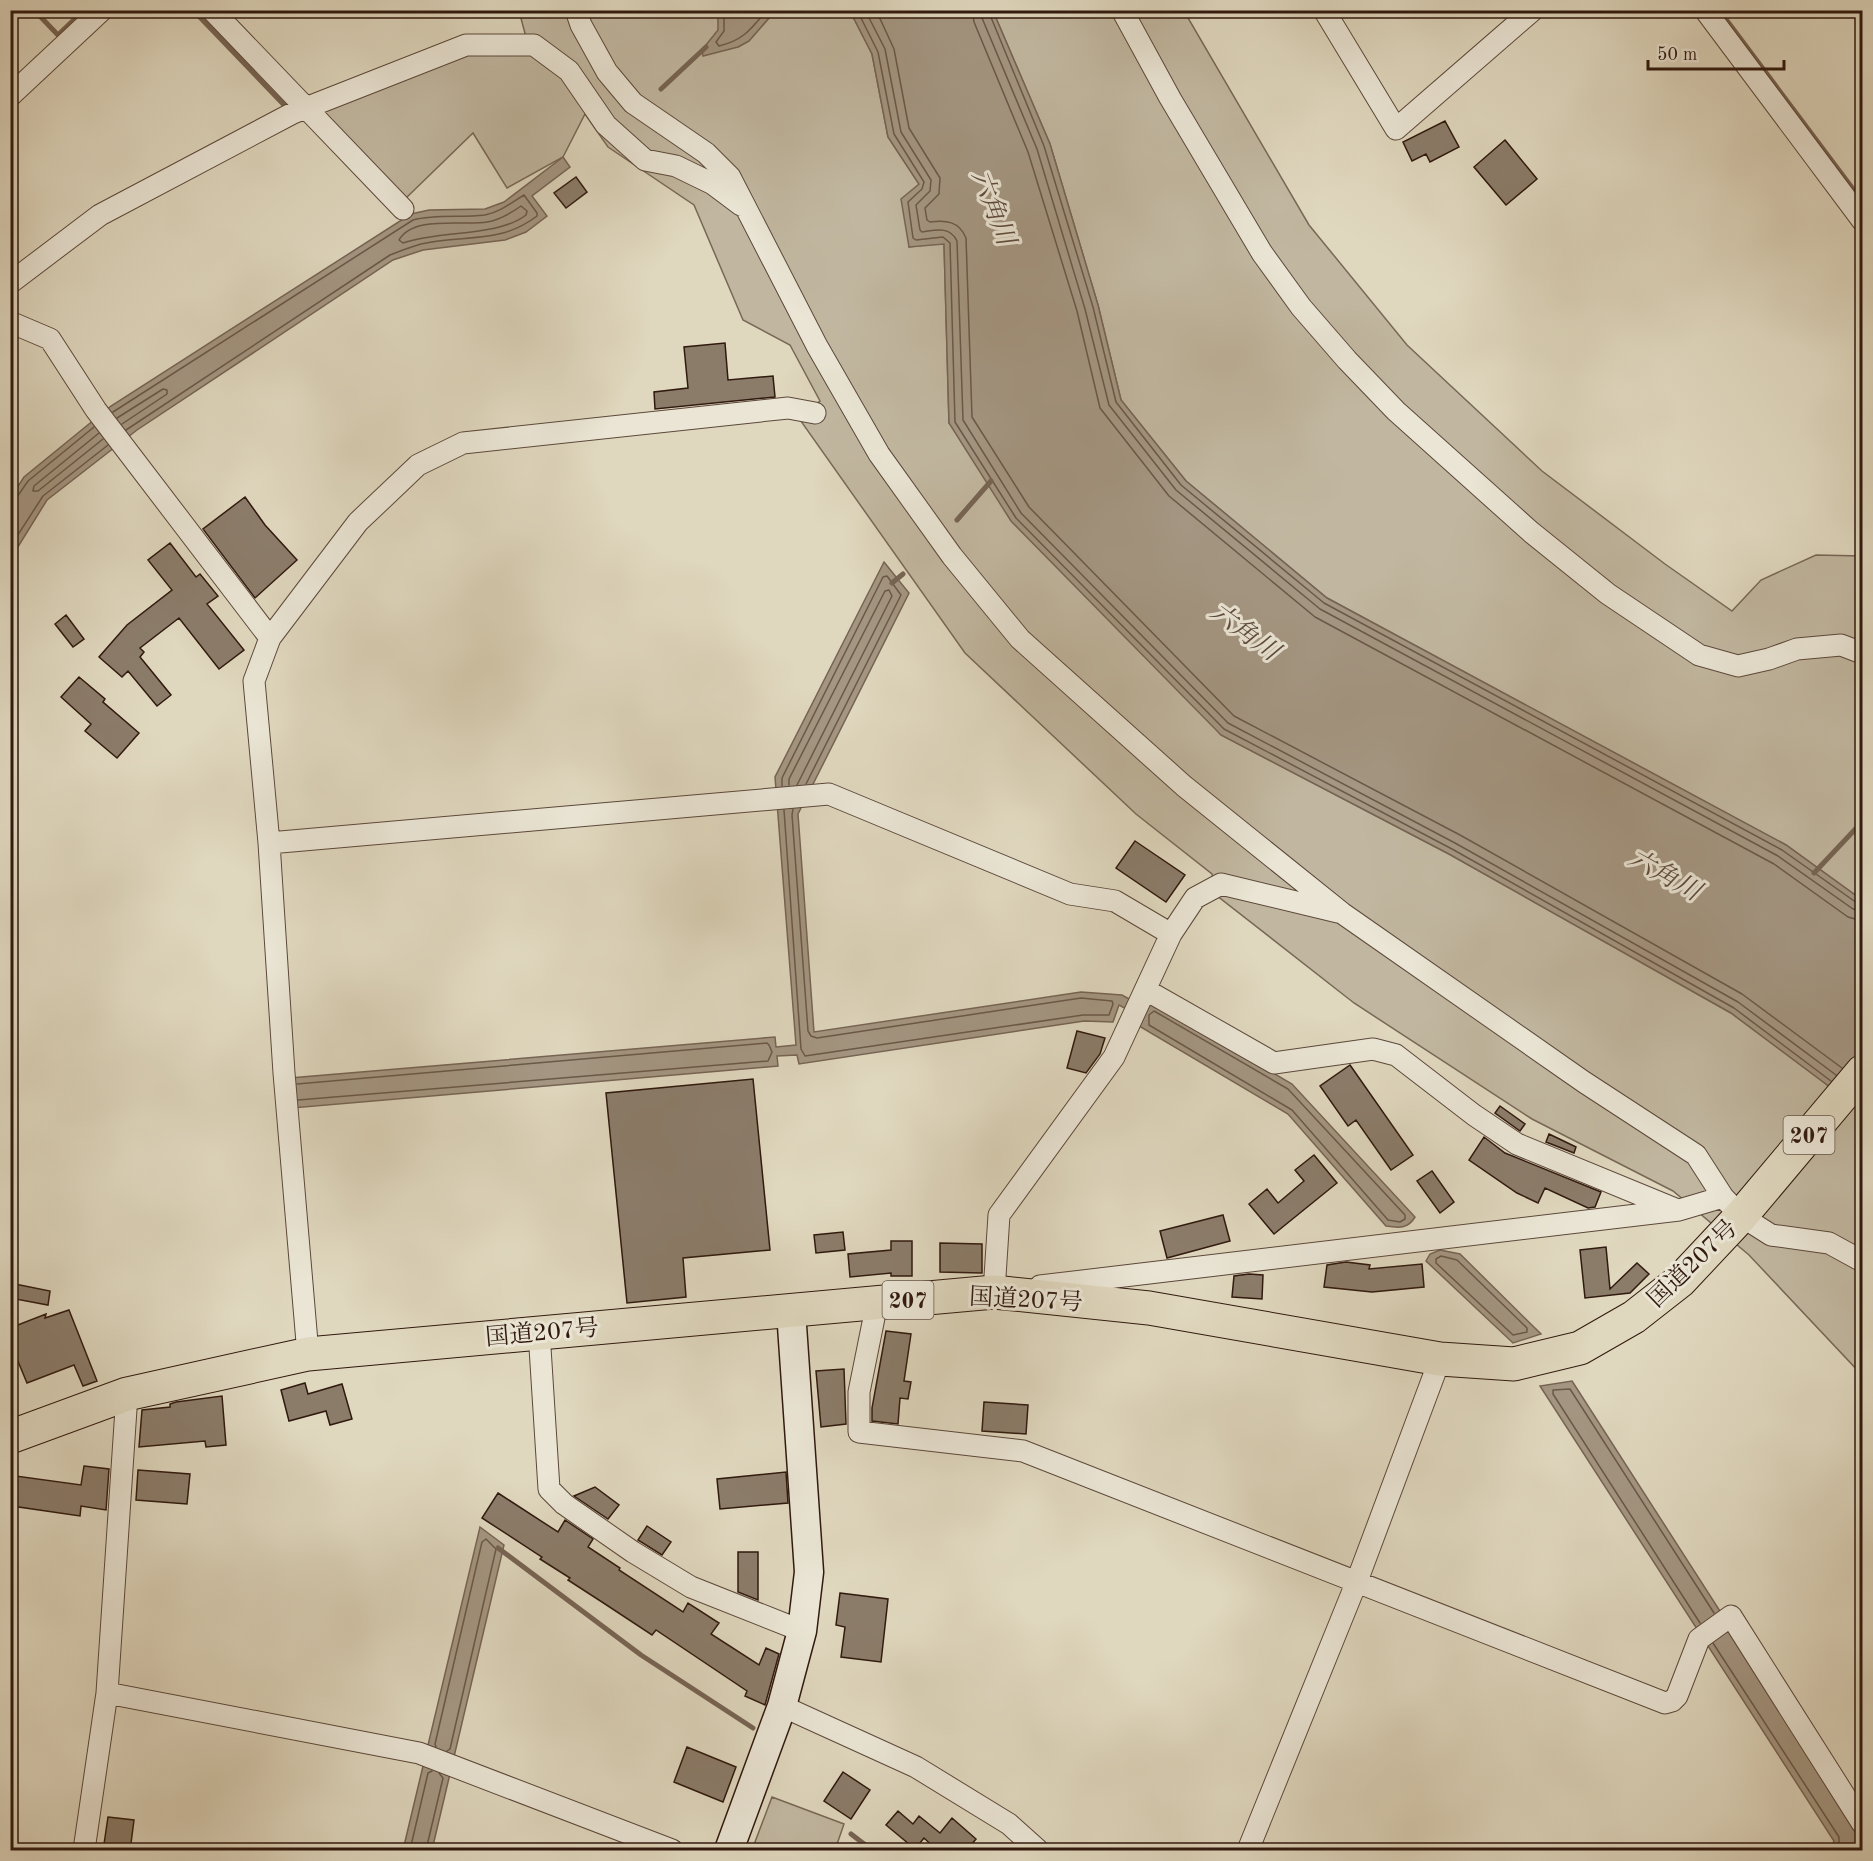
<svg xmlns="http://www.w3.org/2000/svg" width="1873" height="1861" font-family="'Old Standard TT','Noto Serif JP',serif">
  <rect width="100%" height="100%" fill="#dfd7be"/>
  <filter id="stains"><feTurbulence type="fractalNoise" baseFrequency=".00333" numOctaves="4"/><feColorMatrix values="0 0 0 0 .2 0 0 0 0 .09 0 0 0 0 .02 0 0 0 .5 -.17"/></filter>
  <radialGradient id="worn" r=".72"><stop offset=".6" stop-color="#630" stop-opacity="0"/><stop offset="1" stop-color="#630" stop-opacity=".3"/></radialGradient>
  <path fill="#c1b7a0" stroke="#786857" stroke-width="1.5" d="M 519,11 L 718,11 L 719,30 L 702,50 L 738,47 L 749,41 L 775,11 L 850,11 L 872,54 L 888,137 L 919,184 L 909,247 L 944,243 L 949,423 L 1221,735 L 1449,854 L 1731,1013 L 1862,1111 L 1862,1375 L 1749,1255 L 1673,1191 L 1532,1119 L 1354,1003 L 1216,895 L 1212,874 L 1136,814 L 965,653 L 798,417 L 820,401 L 790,345 L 743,320 L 694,205 L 608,147 L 585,114 L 563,157 L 507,188 L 473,133 L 404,200 L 317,111 L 459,57 L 526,37 Z
    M 993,11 L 1184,11 L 1309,225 L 1407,345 L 1542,471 L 1665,564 L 1732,611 L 1761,580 L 1816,555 L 1862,556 L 1862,900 L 1786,845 L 1327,598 L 1186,481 L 1121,400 L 1098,305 L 1050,144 Z
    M 772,1797 L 844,1824 L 835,1850 L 752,1850 Z"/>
  <path fill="#a49682" stroke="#766454" stroke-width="1.5" d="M 718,11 L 718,10 L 775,11 L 749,41 L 738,47 L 703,56 L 702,50 L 718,30 Z
    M 850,11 L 993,11 L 1050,144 L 1098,305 L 1121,400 L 1186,481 L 1327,598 L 1786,845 L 1862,900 L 1862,1111 L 1731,1013 L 1449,854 L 1221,735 L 1011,521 L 949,423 L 944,244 L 909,247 L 901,199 L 919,184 L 888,137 L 872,54 Z
    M 563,157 L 570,167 L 532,196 L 547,216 L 526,232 L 505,240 L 423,250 L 393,260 L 137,430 L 47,500 L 11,558 L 11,497 L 24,477 L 111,406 L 411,214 L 429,210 L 485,209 L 504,202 Z
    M 884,562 L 909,593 L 798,814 L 814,1032 L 1081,992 L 1122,995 L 1147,1009 L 1151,1001 L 1292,1084 L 1415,1217 C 1408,1229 1399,1228 1386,1226 L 1288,1114 L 1139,1026 L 1143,1018 L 1119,1005 L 1113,1022 L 1084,1021 L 799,1064 L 797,1055 L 777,1056 L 778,1066 L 292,1108 L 290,1078 L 775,1037 L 776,1047 L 796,1045 L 775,777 Z
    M 1440,1250 L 1460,1254 L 1541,1334 L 1513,1343 L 1426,1261 L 1430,1254 Z
    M 1572,1381 L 1862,1832 L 1862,1850 L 1830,1850 L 1834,1841 L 1540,1386 Z
    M 480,1527 L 504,1545 L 432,1850 L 403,1850 Z"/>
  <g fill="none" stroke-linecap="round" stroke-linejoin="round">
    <path stroke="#6a5848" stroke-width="1.5" d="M 724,10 L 724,31 L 716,42 L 719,46 C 744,40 751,29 767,10
      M 857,10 L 878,52 L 894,134 L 924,182 L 922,189 L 908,202 L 913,238 L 916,240 L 943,237 L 950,243 L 955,422 L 1016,518 L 1224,729 L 1452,849 L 1734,1008 L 1831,1081
      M 865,10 L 885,49 L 901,132 L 931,180 L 930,191 L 916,205 L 920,230 L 922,232 C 936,230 950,226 957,241 L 963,420 L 1021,513 L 1228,723 L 1455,843 L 1738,1002 L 1836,1075
      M 876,10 L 894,49 L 909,128 L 940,178 L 939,194 L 925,208 L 927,220 L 930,222 C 946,220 959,221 966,238 L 972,417 L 1029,507 L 1234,716 L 1460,835 L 1742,994 L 1842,1068
      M 972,10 L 974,22 L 1028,152 L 1077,311 L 1100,408 L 1169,496 L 1315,617 L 1774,864 L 1848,917 L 1862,921
      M 981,10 L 982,18 L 1037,149 L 1085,309 L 1109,405 L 1176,490 L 1320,609 L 1778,856 L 1853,909 L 1862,912
      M 988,10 L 1044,146 L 1093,307 L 1116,402 L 1181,485 L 1324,603 L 1782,850 L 1857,903 L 1862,904
      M 521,206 L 527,211 L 526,215 C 498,237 439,230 403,243 L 399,240 C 413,215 463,226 487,222 C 500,220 511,213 521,206 Z
      M 113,412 L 413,220 C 437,214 461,218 485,215 C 500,212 511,203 524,195 L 537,213 L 537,216 C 499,245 463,234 421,244 C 411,247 400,251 390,255 L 126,430
      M 117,418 L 163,389 L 167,390 L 167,394 L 122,424
      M 99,433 L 34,486 L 33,491 L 38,491 L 103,439
      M 10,499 L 17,497 L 28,481 L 94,427
      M 10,547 L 43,496 L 108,445
      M 789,785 L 789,779 L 885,591 L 889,590 L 892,596 L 797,785
      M 782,786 L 782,778 L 883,577 L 887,576 L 901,595 L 806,784
      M 784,810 L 801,1049 L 805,1056 L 1083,1015 L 1109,1015 L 1113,1004 L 1112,1001 L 1081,998 L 817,1038 L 811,1036 L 808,1031 L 792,815 L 793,809
      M 1154,1011 L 1288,1089 L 1405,1215 L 1405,1219 L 1400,1222 L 1388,1220 L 1292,1110 L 1149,1025 L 1149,1015 Z
      M 297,1084 L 767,1043 L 769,1045 L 772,1052 L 768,1061 L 298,1100
      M 1441,1256 L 1457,1260 L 1527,1328 L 1527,1332 L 1513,1335 L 1436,1263 L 1436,1259 Z
      M 1700,1623 L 1553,1394 L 1553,1390 L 1570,1389 L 1714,1613
      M 1713,1643 L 1839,1837 L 1839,1842 L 1836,1850
      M 436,1747 L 435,1744 L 482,1542 L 486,1539 L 496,1549 L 450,1749 L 447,1751
      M 410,1850 L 428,1773 L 432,1771
      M 426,1850 L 443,1778 L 439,1773"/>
    <path stroke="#766454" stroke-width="5" d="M 34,10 L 58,35 L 84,10
      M 193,10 L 286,107 L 291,106
      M 1719,10 L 1862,201
      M 661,89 L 706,47
      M 957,520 L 991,481
      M 892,583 L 903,574
      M 1814,873 L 1862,822
      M 498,1548 L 641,1655 L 753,1728
      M 851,1834 L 872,1850"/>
  </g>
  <path fill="#8b7c6a" stroke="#30190e" stroke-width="1.5" d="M 1445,121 L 1459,147 L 1430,162 L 1426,154 L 1412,161 L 1403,142 Z
    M 1505,140 L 1537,179 L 1506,205 L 1474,167 Z
    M 576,177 L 587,192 L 566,208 L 554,193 Z
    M 725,343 L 728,380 L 773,376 L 775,397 L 655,409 L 654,392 L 688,388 L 684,347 Z
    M 245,497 L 265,525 L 297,560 L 255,598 L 203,529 Z
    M 170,543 L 196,577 L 200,574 L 218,596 L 207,604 L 244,650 L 219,669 L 179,618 L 140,648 L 144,652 L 140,657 L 171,695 L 157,706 L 128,671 L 122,677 L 99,657 L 127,625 L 172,590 L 148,560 Z
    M 66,615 L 84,639 L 73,647 L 55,624 Z
    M 79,677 L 105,699 L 103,702 L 139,733 L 117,758 L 85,731 L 91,724 L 61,697 Z
    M 1135,841 L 1185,875 L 1166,902 L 1116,868 Z
    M 1077,1031 L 1105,1038 L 1100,1054 L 1086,1073 L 1067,1068 Z
    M 1350,1065 L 1413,1155 L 1391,1170 L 1356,1120 L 1348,1126 L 1320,1086 Z
    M 753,1079 L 770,1250 L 683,1258 L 686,1297 L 627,1303 L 606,1093 Z
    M 1500,1106 L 1525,1124 L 1520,1131 L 1495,1113 Z
    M 1549,1134 L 1576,1147 L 1574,1153 L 1546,1142 Z
    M 1484,1137 L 1505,1153 L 1601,1192 L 1595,1207 L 1588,1208 L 1545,1188 L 1538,1203 L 1517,1193 L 1469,1160 Z
    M 1314,1155 L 1337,1183 L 1274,1234 L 1249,1204 L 1267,1189 L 1278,1203 L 1304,1181 L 1295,1170 Z
    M 1432,1171 L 1454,1202 L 1440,1213 L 1417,1181 Z
    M 1223,1215 L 1230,1241 L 1167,1258 L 1160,1231 Z
    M 843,1232 L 845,1250 L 816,1253 L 814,1235 Z
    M 891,1241 L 912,1241 L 912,1276 L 891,1276 L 891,1273 L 850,1277 L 848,1254 L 891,1250 Z
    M 940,1243 L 982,1244 L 982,1273 L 940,1272 Z
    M 1606,1247 L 1610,1289 L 1637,1263 L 1649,1274 L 1630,1293 L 1585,1298 L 1580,1250 Z
    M 1346,1262 L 1370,1265 L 1369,1269 L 1422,1264 L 1424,1287 L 1372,1292 L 1324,1287 L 1327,1265 Z
    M 1249,1274 L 1263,1275 L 1262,1299 L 1232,1297 L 1234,1276 Z
    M 10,1283 L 50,1291 L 48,1305 L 10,1298 Z
    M 69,1310 L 97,1381 L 83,1386 L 74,1365 L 27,1383 L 10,1342 L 10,1328 L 46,1314 L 45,1318 Z
    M 886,1331 L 911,1334 L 904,1381 L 911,1382 L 908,1399 L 900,1398 L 898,1424 L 872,1421 L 872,1408 Z
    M 844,1369 L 846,1424 L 821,1427 L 816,1371 Z
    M 305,1383 L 308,1394 L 342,1384 L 352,1419 L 330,1425 L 326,1411 L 289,1421 L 281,1390 Z
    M 222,1396 L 226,1445 L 206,1447 L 205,1441 L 139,1447 L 142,1410 L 170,1407 L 170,1404 L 176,1402 Z
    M 984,1402 L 1028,1405 L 1026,1434 L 982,1431 Z
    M 84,1466 L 109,1469 L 106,1510 L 81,1506 L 80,1516 L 12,1506 L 16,1476 L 81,1485 Z
    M 138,1470 L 190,1474 L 187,1504 L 136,1500 Z
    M 786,1472 L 788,1503 L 720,1509 L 717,1479 Z
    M 595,1487 L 619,1505 L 608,1519 L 574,1496 Z
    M 498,1493 L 558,1532 L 565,1520 L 593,1539 L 588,1547 L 620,1568 L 619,1570 L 683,1612 L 688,1603 L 719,1623 L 711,1634 L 759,1665 L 766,1648 L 779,1654 L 765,1705 L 745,1696 L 747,1691 L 656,1630 L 652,1635 L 602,1602 L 568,1580 L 570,1578 L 540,1559 L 542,1557 L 482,1518 Z
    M 647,1526 L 671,1542 L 662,1555 L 638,1540 Z
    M 738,1552 L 758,1552 L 758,1600 L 738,1592 Z
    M 840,1593 L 888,1599 L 881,1662 L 841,1657 L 845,1627 L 836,1625 Z
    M 687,1747 L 736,1767 L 723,1802 L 674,1782 Z
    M 843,1772 L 870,1790 L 851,1819 L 824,1801 Z
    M 898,1811 L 913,1824 L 919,1816 L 940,1833 L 952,1818 L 976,1839 L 966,1851 L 938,1851 L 924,1838 L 915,1849 L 886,1825 Z
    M 108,1817 L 134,1820 L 130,1851 L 103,1851 Z"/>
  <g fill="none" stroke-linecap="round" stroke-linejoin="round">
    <g stroke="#5c483a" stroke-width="23">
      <path id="street" d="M 212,10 L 403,209
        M 576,10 L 581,25 L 607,72 L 633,103 L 706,153 L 730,177 L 817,346 L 879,454 L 952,556 L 1020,639 L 1184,786 L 1342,913 L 1584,1082 L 1696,1155 L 1723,1197 L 1741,1216 L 1771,1235 L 1829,1243 L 1862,1261
        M 1122,10 L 1170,98 L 1262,253 L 1301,307 L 1347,360 L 1396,411 L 1531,532 L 1608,594 L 1699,655 L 1738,666 L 1769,659 L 1797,649 L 1841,645 L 1862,653
        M 1324,10 L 1396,129 L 1533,10
        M 1705,10 L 1862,220
        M 10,96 L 102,10
        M 10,283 L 100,215 L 293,113 L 466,45 L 534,45 L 569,71 L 606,125 L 645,160 L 676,166 L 713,184 L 741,205
        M 10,322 L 50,339 L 96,410 L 270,638
        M 269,843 L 829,794 L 1070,894 L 1115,901 L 1171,934
        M 1146,990 L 1274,1063 L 1373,1049 L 1396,1055 L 1474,1115 L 1517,1144 L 1675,1209
        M 1040,1286 L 1679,1210 L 1723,1197
        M 1006,1290 L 994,1292 L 999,1215 L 1114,1057 L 1171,934 L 1195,898 L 1221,884 L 1338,912
        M 877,1303 L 859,1392 L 859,1432 L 1023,1451 L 1665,1703 L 1672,1701 L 1677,1696 L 1699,1639 L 1731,1616 L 1862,1823
        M 539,1332 L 549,1489 L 564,1504 L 633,1552 L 691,1587 L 802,1631
        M 308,1354 L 284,1073 L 269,843 L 254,681 L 270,638 L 358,522 L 418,465 L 463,443 L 788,408 L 815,413
        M 107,1693 L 419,1753 L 672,1850
        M 782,1706 L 916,1767 L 1009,1824 L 1038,1850
        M 84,1850 L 107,1693 L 127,1394
        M 1248,1850 L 1357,1581 L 1440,1359"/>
    </g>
    <g stroke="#30190e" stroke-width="31">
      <path id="secondary" d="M 729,1850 L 782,1706 L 802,1631 L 809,1572 L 791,1311"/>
    </g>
    <g stroke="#30190e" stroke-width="35">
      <path id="highway" d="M 10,1437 L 127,1394 L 308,1354 L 994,1292 L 1149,1308 L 1440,1359 L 1514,1364 L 1580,1348 L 1634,1317 L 1680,1281 L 1741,1216 L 1862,1072"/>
    </g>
    <use href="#street" stroke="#eae5d5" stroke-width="21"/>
    <use href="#secondary" stroke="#eae5d5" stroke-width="28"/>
    <use href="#highway" stroke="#dfd7be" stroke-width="33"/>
  </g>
  <g text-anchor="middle" stroke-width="6" stroke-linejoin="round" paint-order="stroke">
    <g fill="#eae5d5" stroke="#68564a" stroke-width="1.5">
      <rect x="1783.5" y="1116" width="51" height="38" rx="4.5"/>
      <rect x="882.5" y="1281" width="51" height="38" rx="4.5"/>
    </g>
    <g font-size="22" font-weight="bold" fill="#30190e">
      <text x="1809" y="1143">207</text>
      <text x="908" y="1308">207</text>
    </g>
    <g font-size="24" fill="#30190e" stroke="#eae5d5">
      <text transform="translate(1692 1263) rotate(-44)" y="8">国道207号</text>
      <text transform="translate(1026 1299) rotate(3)" y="8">国道207号</text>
      <text transform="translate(542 1332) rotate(-5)" y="8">国道207号</text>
    </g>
    <g font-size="26" font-style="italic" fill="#5e4b3c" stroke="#eae5d5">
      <text transform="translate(994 207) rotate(69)" y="9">六角川</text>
      <text transform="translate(1245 631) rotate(36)" y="9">六角川</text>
      <text transform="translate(1665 874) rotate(29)" y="9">六角川</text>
    </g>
  </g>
  <rect width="1873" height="1861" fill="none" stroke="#dfd7be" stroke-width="36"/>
  <rect x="12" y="12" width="1849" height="1837" fill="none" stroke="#30190e" stroke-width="3"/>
  <rect x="18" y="18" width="1837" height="1825" fill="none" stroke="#30190e" stroke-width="1.5"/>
  <path d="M1648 60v9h136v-9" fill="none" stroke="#30190e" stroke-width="3"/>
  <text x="1657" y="60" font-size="18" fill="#30190e" stroke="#eae5d5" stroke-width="4.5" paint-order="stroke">50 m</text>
  <rect width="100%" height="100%" filter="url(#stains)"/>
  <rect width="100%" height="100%" fill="url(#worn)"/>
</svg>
